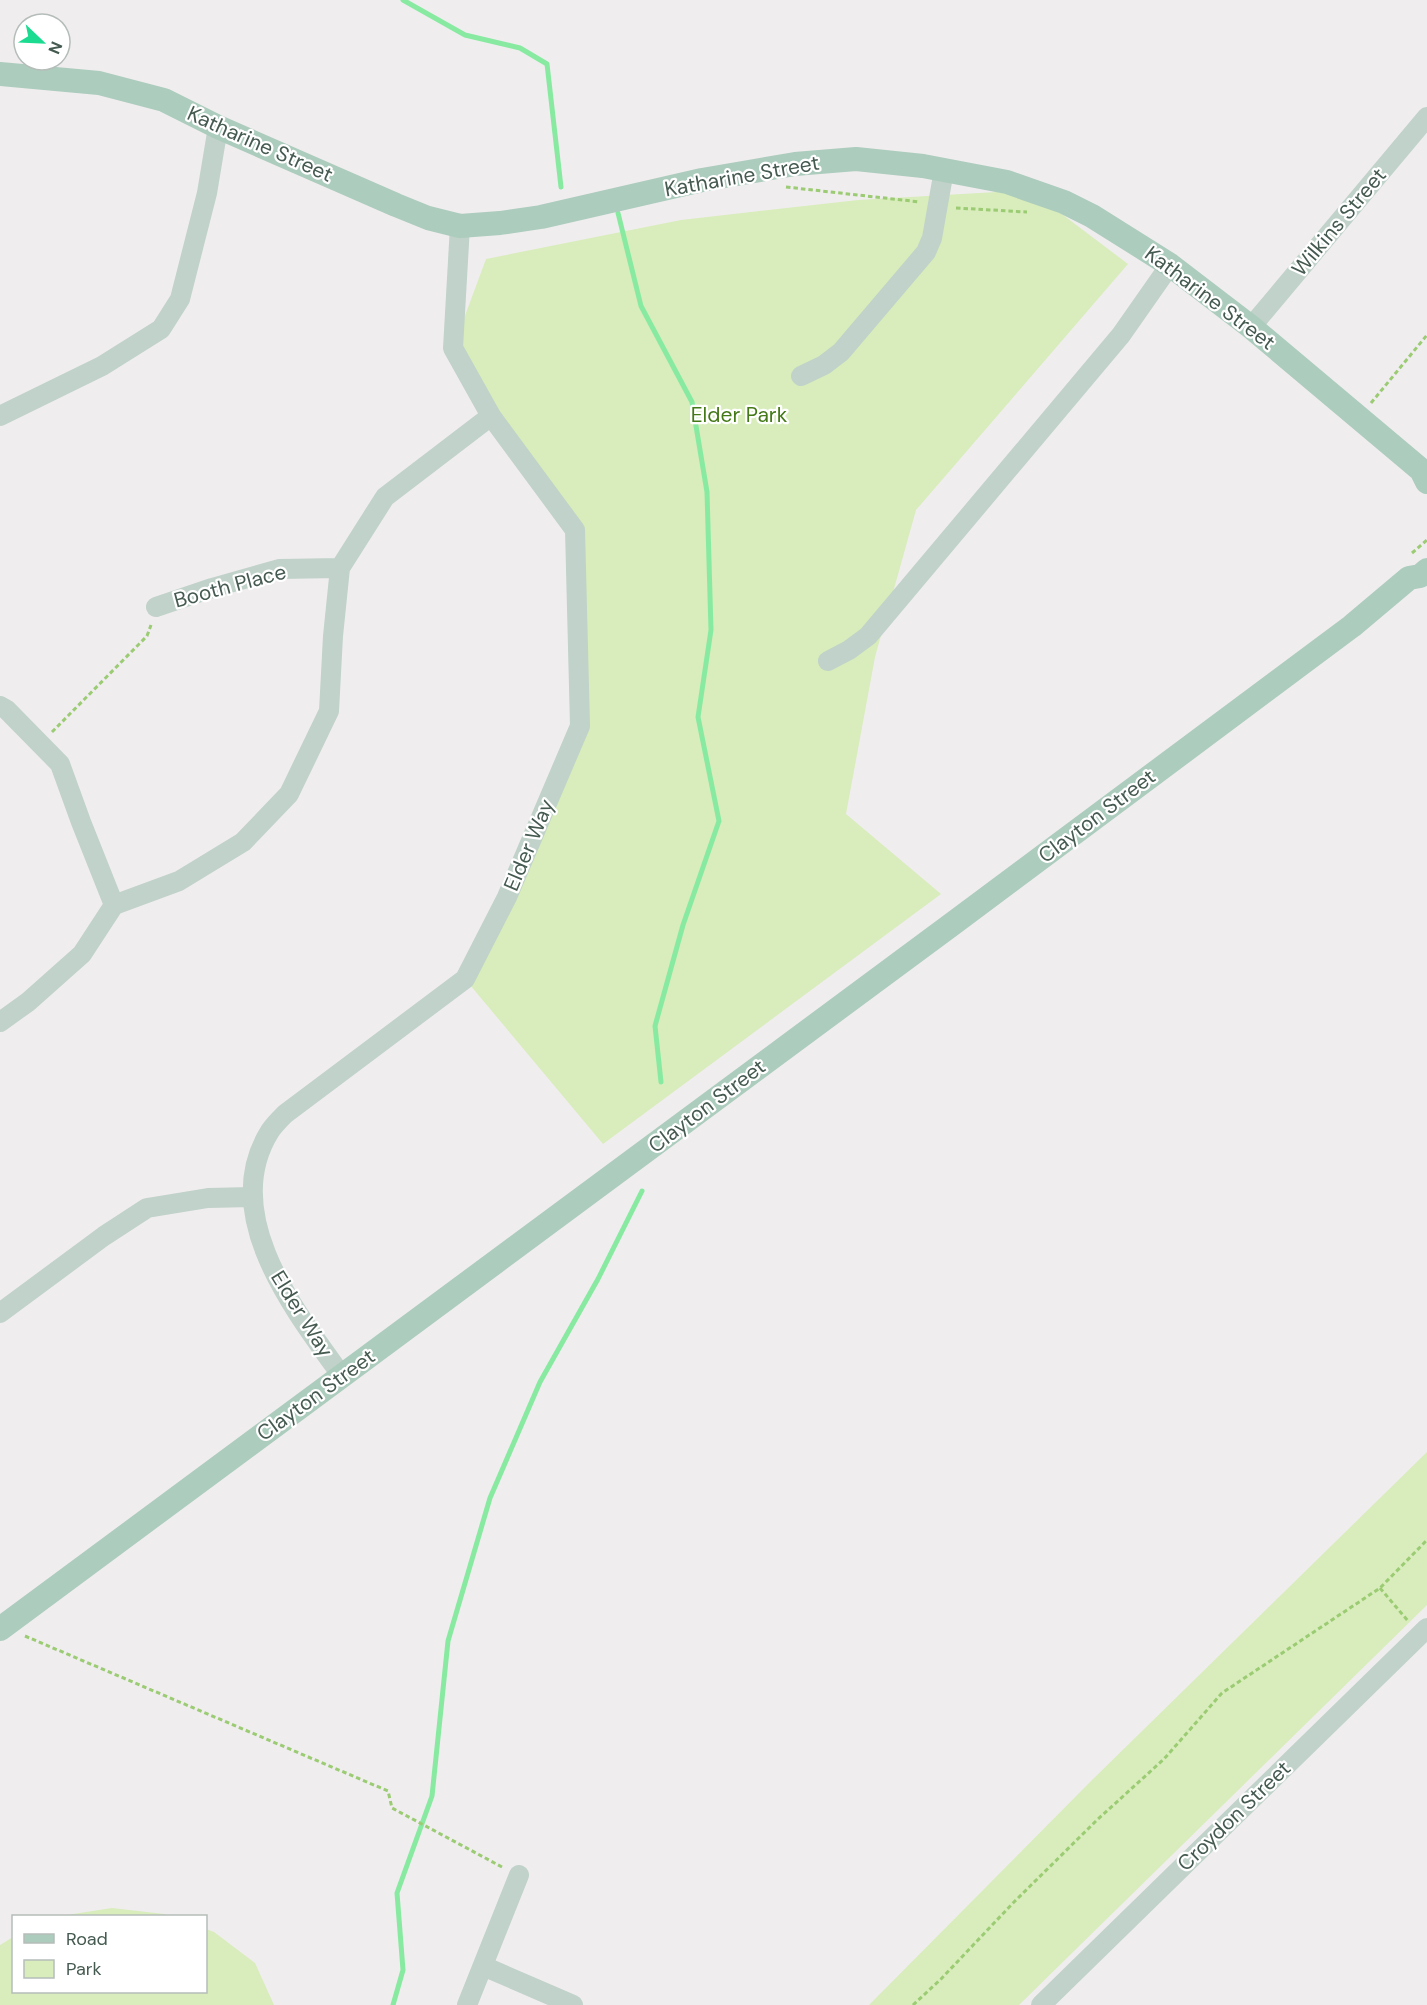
<svg xmlns="http://www.w3.org/2000/svg" width="1427" height="2005" font-family="'DM Sans',sans-serif">
  <rect width="100%" height="100%" fill="#f0edef"/>
  <path fill="#d8edbb" d="M 1030,190 L 1128,264 L 916,510 L 875,657 L 846,814 L 941,894 L 603,1144 L 465,979 L 580,725 L 575,530 L 453,348 L 486,259 L 681,220 L 858,200 Z
    M 1427,1452 L 1427,1605 L 1019,2005 L 869,2005 L 1090,1782 Z
    M 112,1908 L 164,1914 L 171,1916 L 60,1916 Z
    M 206,1929 L 214,1932 L 255,1963 L 274,2005 L 0,2005 L 0,1945 L 13,1937 L 14,1992 L 206,1992 Z"/>
  <g fill="none" stroke-linecap="round" stroke-linejoin="round">
    <path stroke="#88eaa1" stroke-width="5" d="M 403,0 L 465,35 L 520,48 L 547,64 L 561,187
      M 618,213 L 641,306 L 692,402 L 707,492 L 711,630 L 698,717 L 719,821 L 683,925 L 655,1026 L 661,1082
      M 393,2005 L 403,1970 L 397,1893 L 432,1796 L 448,1641 L 490,1498 L 540,1382 L 598,1279 L 642,1191"/>
    <path stroke="#9bcb73" stroke-width="3" stroke-dasharray="4.5 3" stroke-linecap="butt" d="M 786,187 L 920,202
      M 956,208 L 1027,212
      M 1371,403 L 1427,335
      M 1412,553 L 1427,540
      M 52,732 L 147,636 L 151,625
      M 1380,1588 L 1408,1621
      M 25,1636 L 388,1791 L 392,1808 L 502,1867
      M 913,2005 L 941,1979 L 1014,1902 L 1097,1820 L 1164,1759 L 1222,1693 L 1380,1588 L 1427,1540"/>
    <path stroke="#c0d2c9" stroke-width="20" d="M 1251,327 L 1427,117
      M 801,376 L 824,365 L 841,352 L 926,252 L 932,238 L 944,170
      M 0,416 L 102,366 L 161,329 L 180,299 L 207,193 L 218,127
      M 156,607 L 212,588 L 279,569 L 340,568
      M 828,661 L 849,650 L 868,636 L 1121,335 L 1170,265
      M 0,706 L 7,710 L 60,764 L 81,822 L 114,905 L 82,954 L 28,1002 L 0,1022
      M 114,905 L 179,881 L 243,842 L 289,794 L 329,711 L 333,636 L 340,568 L 385,497 L 491,416
      M 0,1313 L 104,1236 L 147,1208 L 208,1198 L 252,1197
      M 342,1376 C 295,1311 218,1214 270,1131 C 274,1125 280,1119 285,1114 L 465,979 L 507,897 L 580,726 L 575,530 L 491,416 L 453,348 L 460,226
      M 483,1966 L 573,2005
      M 467,2005 L 519,1875
      M 1041,2005 L 1427,1628"/>
    <path stroke="#acccbd" stroke-width="24" d="M 0,74 L 99,83 L 164,100 L 218,127 L 396,205 L 428,218 L 460,226 L 500,223 L 541,217 L 702,180 L 795,164 L 856,159 L 923,166 L 1007,182 L 1064,202 L 1092,216 L 1170,265 L 1251,327 L 1421,470 L 1427,482
      M 0,1629 L 955,922 L 1352,626 L 1409,578 L 1420,576 L 1427,570"/>
  </g>
  <g text-anchor="middle" stroke-width="4.5" stroke-linejoin="round" paint-order="stroke">
    <g font-size="21" fill="#455a50" stroke="#fff">
      <text transform="translate(260 144) rotate(24)" y="7">Katharine Street</text>
      <text transform="translate(742 176) rotate(-10)" y="7">Katharine Street</text>
      <text transform="translate(1339 222) rotate(-50)" y="7">Wilkins Street</text>
      <text transform="translate(1210 298) rotate(37)" y="7">Katharine Street</text>
      <text transform="translate(230 586) rotate(-15)" y="7">Booth Place</text>
      <text transform="translate(1097 816) rotate(-37)" y="7">Clayton Street</text>
      <text transform="translate(529 845) rotate(-67)" y="7">Elder Way</text>
      <text transform="translate(707 1106) rotate(-37)" y="7">Clayton Street</text>
      <text transform="translate(302 1314) rotate(58)" y="7">Elder Way</text>
      <text transform="translate(316 1395) rotate(-36)" y="7">Clayton Street</text>
      <text transform="translate(1234 1816) rotate(-44)" y="7">Croydon Street</text>
    </g>
    <g font-size="21" fill="#447918" stroke="#fff">
      <text x="739" y="422">Elder Park</text>
    </g>
  </g>
  <rect x="12" y="1915" width="195" height="78" fill="#ffffff" stroke="#b5bdb9" stroke-width="1.5"/>
  <rect x="24" y="1934" width="30" height="9" fill="#acccbd" stroke="#b5bdb9" stroke-width="1.5"/>
  <text x="66" y="1945" font-size="18" fill="#455a50">Road</text>
  <rect x="24" y="1960" width="30" height="18" fill="#d8edbb" stroke="#b5bdb9" stroke-width="1.5"/>
  <text x="66" y="1975" font-size="18" fill="#455a50">Park</text>
  <g transform="translate(42 42) rotate(113)"><circle r="28" fill="#ffffff" stroke="#b5bdb9" stroke-width="1.5"/>
  <path d="M0-4.5L10 22L0 15L-10 22Z" fill="#1bdb90"/>
  <text y="-9" font-size="16" font-weight="bold" text-anchor="middle" fill="#455a50">N</text>
  </g>
</svg>
